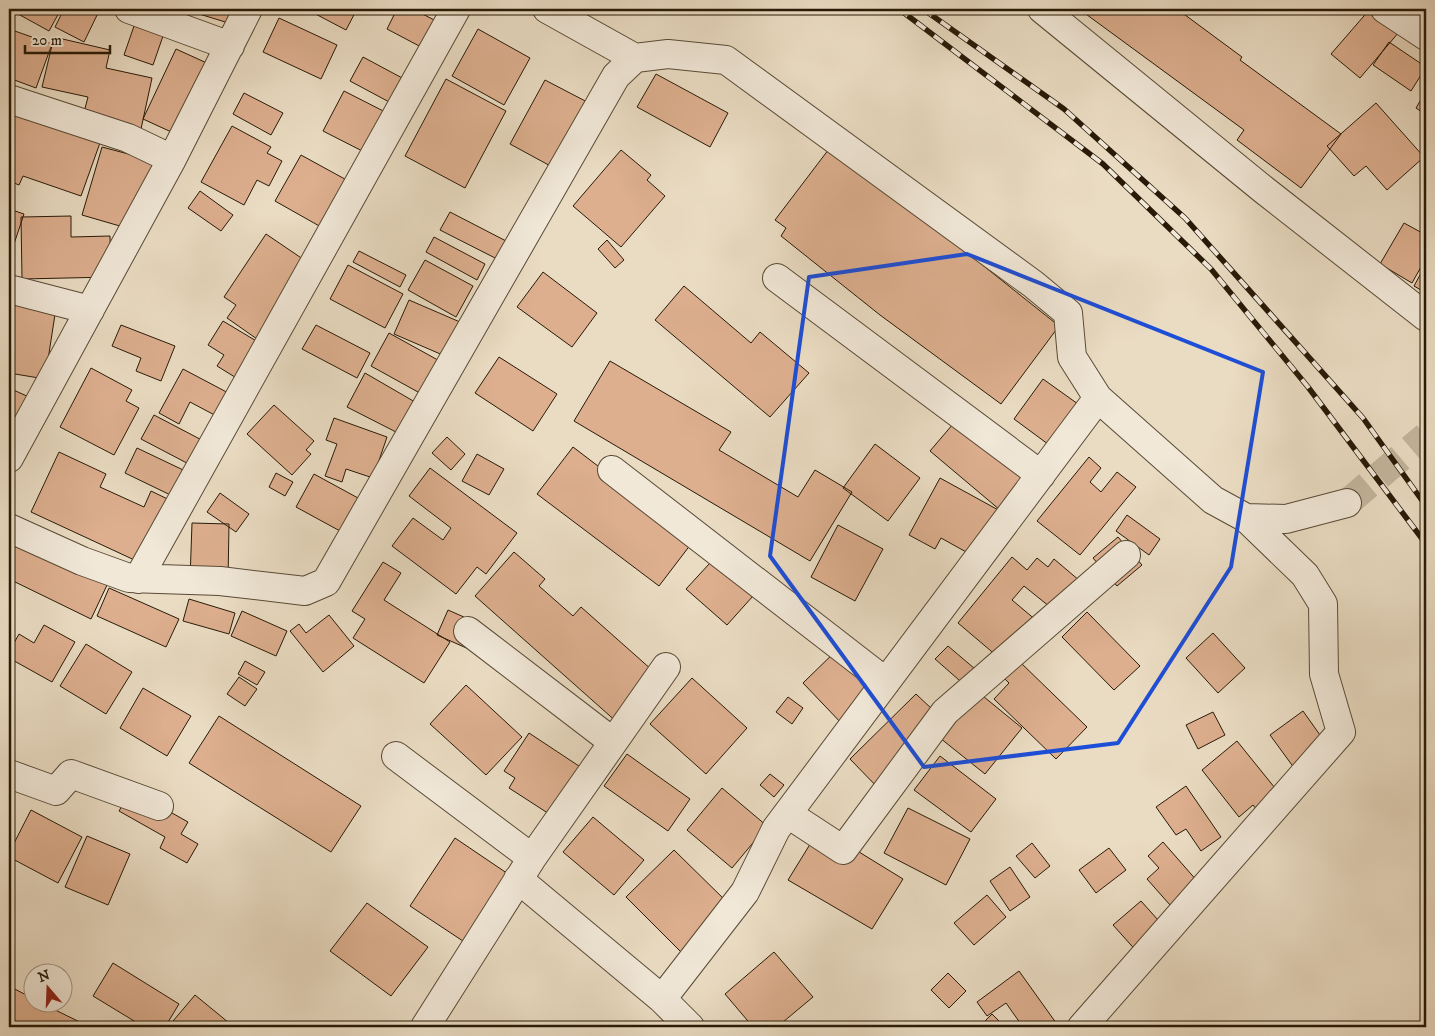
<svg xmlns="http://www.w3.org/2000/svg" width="1435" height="1036" font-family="'IM FELL DW Pica',serif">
  <rect width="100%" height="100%" fill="#eadcc3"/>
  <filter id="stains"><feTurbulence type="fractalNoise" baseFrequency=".004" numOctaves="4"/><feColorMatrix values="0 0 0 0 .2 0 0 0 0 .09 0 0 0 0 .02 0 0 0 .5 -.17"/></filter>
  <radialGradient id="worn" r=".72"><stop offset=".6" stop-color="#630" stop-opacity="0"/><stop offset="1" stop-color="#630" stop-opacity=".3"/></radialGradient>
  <path fill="#ddaf8f" stroke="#281a07" d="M 9,9 L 61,9 L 49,31 Z
    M 64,9 L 100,9 L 84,42 L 55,27 Z
    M 183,9 L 254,9 L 248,29 Z
    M 306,9 L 357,9 L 346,30 Z
    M 397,9 L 413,9 L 438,22 L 423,48 L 387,29 Z
    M 1079,9 L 1177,9 L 1242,57 L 1240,60 L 1341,134 L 1301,188 L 1237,140 L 1244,130 Z
    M 1370,9 L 1399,32 L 1360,78 L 1331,54 Z
    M 279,18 L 337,45 L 321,79 L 263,52 Z
    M 134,26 L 163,36 L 153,65 L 124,55 Z
    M 9,29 L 52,44 L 36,88 L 9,78 Z
    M 478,29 L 530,58 L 504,105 L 452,76 Z
    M 54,37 L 110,50 L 106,68 L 152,78 L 141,129 L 83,116 L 88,97 L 42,87 Z
    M 1389,42 L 1426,67 L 1411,91 L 1373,65 Z
    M 176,49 L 209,64 L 191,141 L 143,119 Z
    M 363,57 L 419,87 L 406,111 L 350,81 Z
    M 656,74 L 728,113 L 710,147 L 637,107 Z
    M 446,79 L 506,111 L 465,188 L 405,156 Z
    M 545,80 L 591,104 L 556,169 L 510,144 Z
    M 344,91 L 397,118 L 376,158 L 323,131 Z
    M 1426,91 L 1426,115 L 1416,108 Z
    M 244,93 L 283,113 L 271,135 L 233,114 Z
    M 1376,103 L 1424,157 L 1387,190 L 1366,166 L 1354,176 L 1327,146 Z
    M 9,107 L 101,140 L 81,196 L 23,176 L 19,185 L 9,181 Z
    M 232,126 L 271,147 L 267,153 L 282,161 L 269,186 L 257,180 L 244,205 L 201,182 Z
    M 832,145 L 1059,326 L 1001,404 L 880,315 L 781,236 L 786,228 L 775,220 Z
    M 102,147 L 170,165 L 137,231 L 82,215 Z
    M 621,150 L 651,175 L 647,180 L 665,196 L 621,247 L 573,206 Z
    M 301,155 L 363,189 L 337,236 L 275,201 Z
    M 200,191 L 233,215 L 221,231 L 188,208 Z
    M 9,209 L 24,214 L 9,259 Z
    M 450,212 L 508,242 L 499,260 L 440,230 Z
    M 71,216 L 71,237 L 110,236 L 111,277 L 22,279 L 21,217 Z
    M 1404,223 L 1426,235 L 1426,258 L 1412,283 L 1380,264 Z
    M 266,234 L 319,270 L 267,346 L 227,318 L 236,305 L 224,297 Z
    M 434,237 L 485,264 L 477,280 L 426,252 Z
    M 607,240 L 624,260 L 615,268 L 598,249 Z
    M 359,251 L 406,275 L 400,287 L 353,262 Z
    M 425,260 L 473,286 L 456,317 L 408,290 Z
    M 1426,264 L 1426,293 L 1414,286 Z
    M 348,265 L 403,294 L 385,328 L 330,299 Z
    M 543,272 L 597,313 L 572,347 L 517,307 Z
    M 684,286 L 751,343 L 760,332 L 809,373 L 770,417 L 655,320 Z
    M 409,300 L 460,322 L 445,356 L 394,334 Z
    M 9,301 L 56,308 L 45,379 L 9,373 Z
    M 223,321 L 273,351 L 251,387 L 217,366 L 224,355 L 208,345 Z
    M 121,325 L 175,346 L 161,381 L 136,371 L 141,358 L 112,346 Z
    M 316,325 L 370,353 L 357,378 L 302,349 Z
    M 389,333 L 445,364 L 427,397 L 371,366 Z
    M 499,357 L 557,394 L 533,431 L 475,393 Z
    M 610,361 L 731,432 L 719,450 L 798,497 L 815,470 L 852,492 L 810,561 L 574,421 Z
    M 91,368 L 132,390 L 126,401 L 139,408 L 114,455 L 60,427 Z
    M 183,369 L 236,397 L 224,420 L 190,402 L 179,424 L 159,413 Z
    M 365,373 L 415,402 L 396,432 L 347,407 Z
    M 1043,379 L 1085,409 L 1056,450 L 1014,419 Z
    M 9,388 L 38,401 L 9,443 Z
    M 274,405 L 314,441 L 306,450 L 311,454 L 292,475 L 247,434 Z
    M 965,410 L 1035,468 L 1000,510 L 930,451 Z
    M 154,415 L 217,448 L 204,472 L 141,439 Z
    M 334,418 L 387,437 L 373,478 L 346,469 L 342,482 L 325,476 L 337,444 L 326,440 Z
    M 447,437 L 465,454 L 451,470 L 432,453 Z
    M 875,444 L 920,478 L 888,521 L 843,488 Z
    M 573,447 L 678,527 L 691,544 L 659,586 L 537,494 Z
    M 137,448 L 200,478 L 187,503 L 125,473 Z
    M 59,452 L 106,474 L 100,487 L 144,507 L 151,491 L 186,508 L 156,570 L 31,512 Z
    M 477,454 L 504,469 L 489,495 L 462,481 Z
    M 1089,457 L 1101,468 L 1090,482 L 1101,492 L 1117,472 L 1136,487 L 1080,555 L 1037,521 Z
    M 430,468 L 517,533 L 486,574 L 477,567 L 456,594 L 392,546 L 413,518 L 443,540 L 451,528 L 409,496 Z
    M 276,473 L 293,482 L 285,496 L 269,487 Z
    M 314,474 L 358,498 L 340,531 L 296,507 Z
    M 940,478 L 1002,512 L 977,558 L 941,538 L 935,549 L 909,535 Z
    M 220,493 L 249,514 L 236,532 L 207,512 Z
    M 1127,515 L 1160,539 L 1149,555 L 1116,531 Z
    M 192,523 L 229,524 L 228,581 L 190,580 Z
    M 838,525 L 883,549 L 855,601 L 811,577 Z
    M 1118,537 L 1142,565 L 1117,586 L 1093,558 Z
    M 15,538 L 108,583 L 91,619 L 9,579 L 9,551 Z
    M 722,550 L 762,586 L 727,625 L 686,589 Z
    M 514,552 L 545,579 L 539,586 L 573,616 L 581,607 L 670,686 L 628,732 L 475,596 Z
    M 1012,557 L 1027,570 L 1037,558 L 1048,567 L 1054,559 L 1080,581 L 1055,611 L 1024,586 L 1012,600 L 1037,621 L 1004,662 L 958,623 Z
    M 383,562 L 401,573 L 384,600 L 450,642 L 424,683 L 353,638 L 365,619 L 352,611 Z
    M 109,588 L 179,619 L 166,647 L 97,616 Z
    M 189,599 L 235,613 L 229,634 L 183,621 Z
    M 448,610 L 482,625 L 471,650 L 437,635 Z
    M 242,611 L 287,631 L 276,656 L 231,636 Z
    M 1087,612 L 1140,666 L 1114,690 L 1062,637 Z
    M 329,615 L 354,646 L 323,672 L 290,631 L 299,624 L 306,633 Z
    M 44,625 L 75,642 L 52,682 L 9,658 L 9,652 L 19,634 L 34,643 Z
    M 1213,633 L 1245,668 L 1218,693 L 1186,658 Z
    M 86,644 L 132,672 L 106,714 L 60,686 Z
    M 842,645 L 883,689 L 844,726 L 803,683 Z
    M 948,646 L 988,680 L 975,694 L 935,659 Z
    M 245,661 L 265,672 L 257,685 L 238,674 Z
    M 1020,662 L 1087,727 L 1056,759 L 994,699 L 1009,683 L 1004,678 Z
    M 239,677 L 257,689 L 245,706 L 227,694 Z
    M 692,678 L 747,728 L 706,774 L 650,724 Z
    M 466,685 L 522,737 L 486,775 L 430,724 Z
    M 143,688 L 191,716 L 167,756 L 120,728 Z
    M 978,692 L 1022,728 L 985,774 L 940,738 Z
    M 916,694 L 933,710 L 920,723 L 936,739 L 882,792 L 850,759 Z
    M 788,697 L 803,708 L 792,724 L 776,712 Z
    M 1303,711 L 1332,752 L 1300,776 L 1270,735 Z
    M 1213,712 L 1225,735 L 1198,749 L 1186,725 Z
    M 219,716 L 361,806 L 331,852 L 189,763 Z
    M 529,733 L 588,772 L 557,819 L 509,788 L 515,778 L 504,771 Z
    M 1237,741 L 1283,798 L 1262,816 L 1253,805 L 1239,817 L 1202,770 Z
    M 627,754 L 690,799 L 668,831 L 604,786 Z
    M 940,756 L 996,799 L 971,832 L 914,790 Z
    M 770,774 L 784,785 L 774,797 L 760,785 Z
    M 1186,786 L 1221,837 L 1201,851 L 1186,829 L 1176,835 L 1156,807 Z
    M 722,788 L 767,826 L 732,868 L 687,830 Z
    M 131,790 L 188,822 L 181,834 L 198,844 L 187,863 L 160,848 L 165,837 L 119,811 Z
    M 908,808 L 970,839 L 946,885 L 884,853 Z
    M 31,810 L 82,837 L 58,883 L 9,857 L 9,853 Z
    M 593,817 L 644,860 L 614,895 L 563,852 Z
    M 820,828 L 903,879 L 872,929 L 788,880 Z
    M 87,836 L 130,854 L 108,905 L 65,887 Z
    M 455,838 L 520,882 L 475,949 L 410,906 Z
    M 1163,842 L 1205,890 L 1178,914 L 1147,879 L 1159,868 L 1148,856 Z
    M 1032,843 L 1050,866 L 1035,878 L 1016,856 Z
    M 1109,848 L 1126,870 L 1096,893 L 1079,870 Z
    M 674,850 L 729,904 L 681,952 L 626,897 Z
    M 1010,867 L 1030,897 L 1010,911 L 990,881 Z
    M 987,895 L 1006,917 L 974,945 L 954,923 Z
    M 1141,901 L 1167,930 L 1139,954 L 1113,925 Z
    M 367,903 L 428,947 L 391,996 L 330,951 Z
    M 774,952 L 813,997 L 777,1027 L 753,1027 L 725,994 Z
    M 113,963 L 179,1004 L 165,1027 L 144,1027 L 93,996 Z
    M 1019,971 L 1059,1027 L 1023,1027 L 1006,1003 L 987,1016 L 977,1002 Z
    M 948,973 L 966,991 L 949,1008 L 931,990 Z
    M 9,986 L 32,998 L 32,1004 L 43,1004 L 90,1027 L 9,1027 Z
    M 195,995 L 234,1027 L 168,1027 Z
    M 992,1014 L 1005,1027 L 979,1027 Z"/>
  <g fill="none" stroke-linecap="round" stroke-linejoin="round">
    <path stroke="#c3b59d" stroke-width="28" stroke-dasharray="28 14" stroke-linecap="butt" d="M 1347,503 L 1426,436"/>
    <g stroke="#584a36" stroke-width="30">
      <path id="minor" d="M 129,9 L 230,46
        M 547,9 L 635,58
        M 1042,9 L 1264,190 L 1426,317
        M 1385,9 L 1426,36
        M 9,99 L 128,138 L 172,159
        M 777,278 L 1041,475
        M 9,289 L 90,310
        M 9,458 L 172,159 L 248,9
        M 612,470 L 886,682
        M 9,528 L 82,561 L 129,578 L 220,581 L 305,591 L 326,582 L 616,76 L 635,58 L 668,54 L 726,60 L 1033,284 L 1068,313 L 1072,357 L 1098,398 L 1213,500 L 1246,518 L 1286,519 L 1347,503
        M 138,579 L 456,9
        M 468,631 L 613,742
        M 396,756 L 532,858
        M 9,774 L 56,791 L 71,774 L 159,806
        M 788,814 L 843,850 L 945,712 L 1126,555
        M 518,879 L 662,999 L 745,892 L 776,829 L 1098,398
        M 662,999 L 690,1027
        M 425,1027 L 532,858 L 666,667
        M 1082,1027 L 1341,732 L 1324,674 L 1323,604 L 1305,575 L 1246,518"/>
    </g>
    <use href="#minor" stroke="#f1e8d8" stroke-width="28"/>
    <g stroke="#281a07" stroke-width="5.5">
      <path id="rail" d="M 899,9 L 1103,164 L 1211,269 L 1308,387 L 1426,544
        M 923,9 L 1064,109 L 1185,218 L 1363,418 L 1426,506"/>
    </g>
    <use href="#rail" stroke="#f1e8d8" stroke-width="4" stroke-dasharray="11" stroke-linecap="butt"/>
  </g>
  <path fill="none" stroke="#1d4ed8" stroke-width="4" stroke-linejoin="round" d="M 967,254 L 1263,372 L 1231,567 L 1118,743 L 924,767 L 770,556 L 809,277 Z"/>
  <rect width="1435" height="1036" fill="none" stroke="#eadcc3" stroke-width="30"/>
  <rect x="10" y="10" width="1415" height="1016" fill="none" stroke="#281a07" stroke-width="2.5"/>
  <rect x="15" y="15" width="1405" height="1006" fill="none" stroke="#281a07"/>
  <g transform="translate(48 988) rotate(341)"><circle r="24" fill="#f1e8d8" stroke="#a19684"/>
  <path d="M0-4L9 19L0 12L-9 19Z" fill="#8f2418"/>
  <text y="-8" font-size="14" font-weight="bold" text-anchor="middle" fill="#281a07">N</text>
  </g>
  <path d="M25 45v8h85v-8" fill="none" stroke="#281a07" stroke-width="2.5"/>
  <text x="32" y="45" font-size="15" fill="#281a07" stroke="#f1e8d8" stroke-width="4" paint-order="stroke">20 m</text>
  <rect width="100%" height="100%" filter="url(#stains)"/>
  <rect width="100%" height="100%" fill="url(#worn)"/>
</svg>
